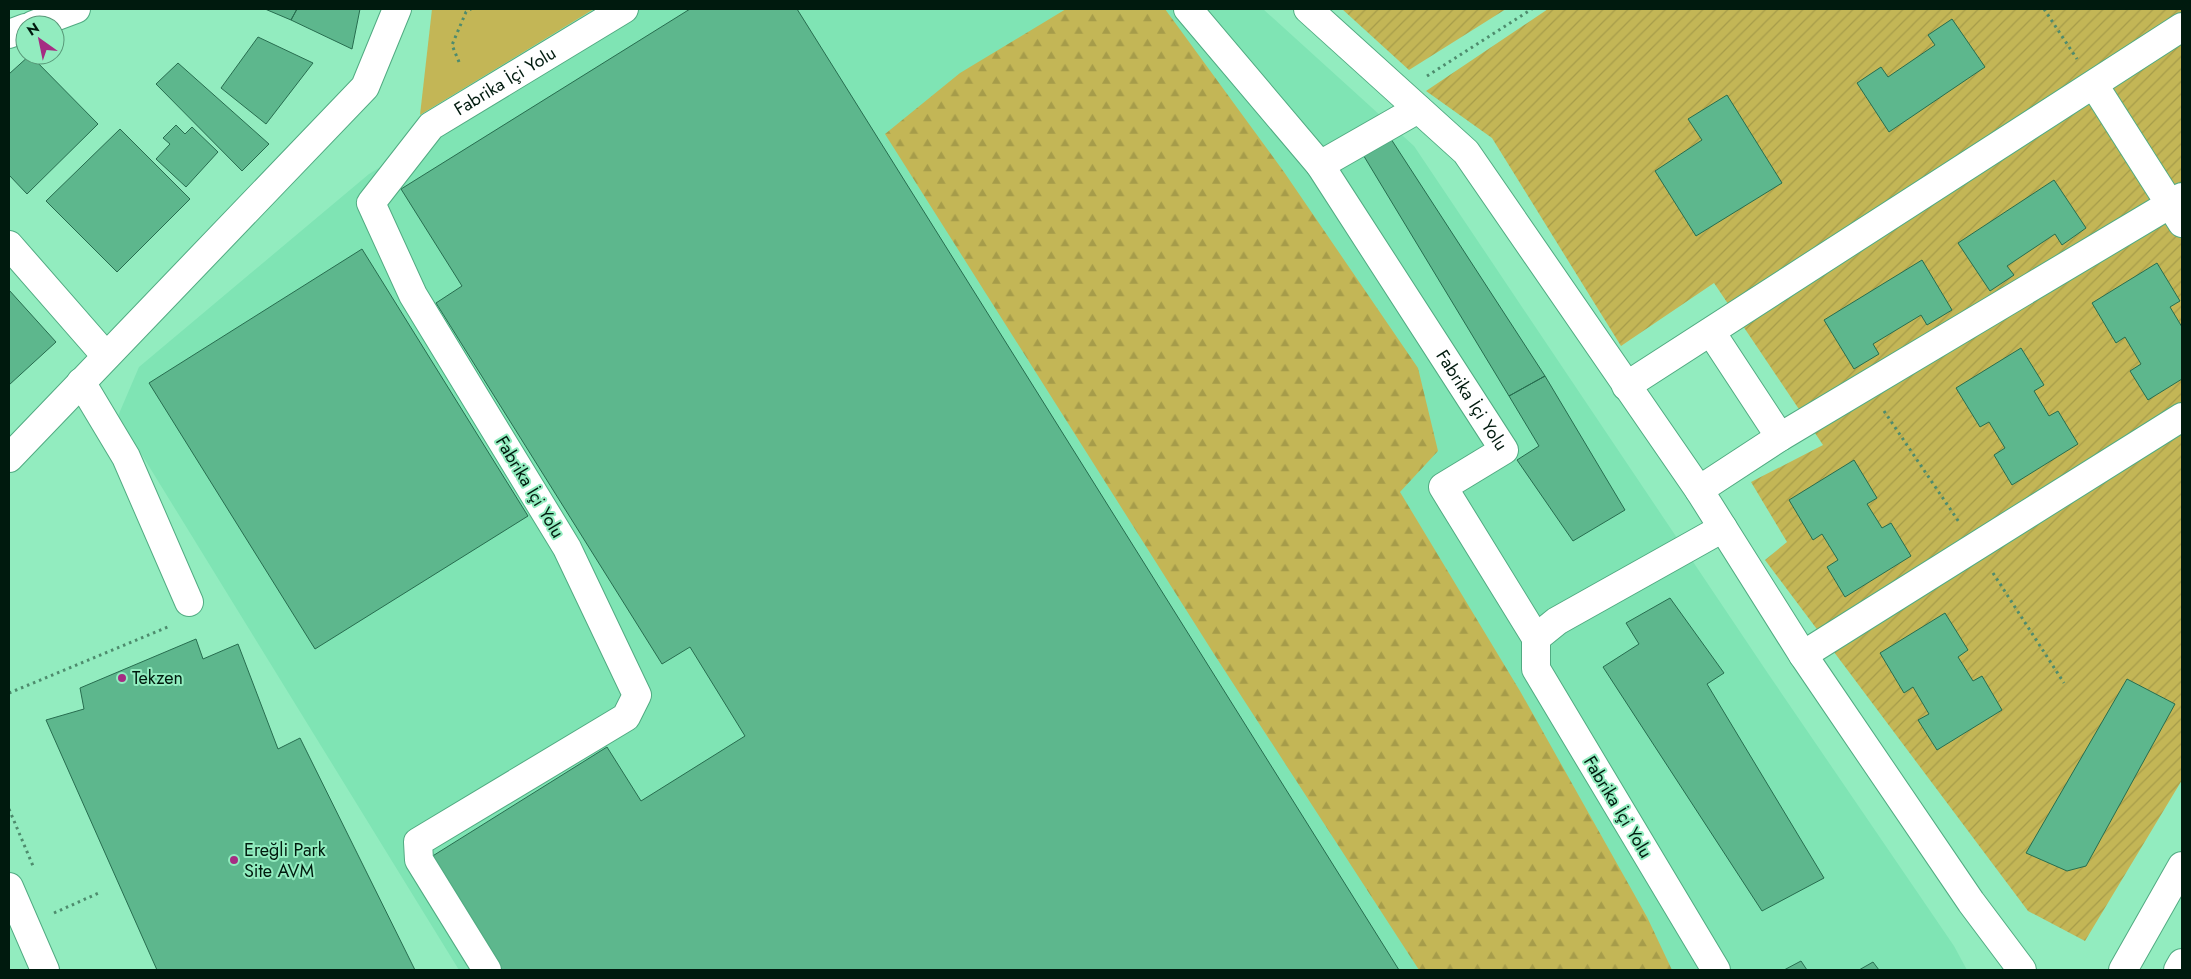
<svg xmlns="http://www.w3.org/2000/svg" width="2191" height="979" font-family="Jost,sans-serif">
  <defs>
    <pattern id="forest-firs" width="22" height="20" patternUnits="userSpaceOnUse" patternTransform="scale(1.25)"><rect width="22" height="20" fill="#c3b656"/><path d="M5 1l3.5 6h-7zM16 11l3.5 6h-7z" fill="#a69c4a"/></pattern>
    <pattern id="garden-furrows" width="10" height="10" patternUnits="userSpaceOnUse" patternTransform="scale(1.25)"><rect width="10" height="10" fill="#c3b656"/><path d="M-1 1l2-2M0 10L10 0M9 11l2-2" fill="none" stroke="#a69c4a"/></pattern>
  </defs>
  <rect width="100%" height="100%" fill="#92ecbf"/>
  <path fill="#7fe4b4" d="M 639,9 L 1263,9 L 1414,146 L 1769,675 L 1954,946 L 1967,970 L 459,970 L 118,416 L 139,367 L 369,174 Z"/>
  <path fill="url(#forest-firs)" d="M 1066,9 L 1165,9 L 1284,172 L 1418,368 L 1438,451 L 1400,492 L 1520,691 L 1647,917 L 1672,970 L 1419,970 L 1214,654 L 885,134 L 960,73 Z"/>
  <path fill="#c3b656" d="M 432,9 L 594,9 L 420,115 Z"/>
  <path fill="url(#garden-furrows)" d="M 1342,9 L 1506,9 L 1409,70 Z
    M 1548,9 L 2182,9 L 2182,780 L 2085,941 L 2028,911 L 1765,560 L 1787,542 L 1751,482 L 1823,445 L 1714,283 L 1621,346 L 1492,138 L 1426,91 Z"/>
  <path fill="#5db78d" stroke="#276d4f" d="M 265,9 L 297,9 L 291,20 Z
    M 297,9 L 360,9 L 352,49 L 291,20 Z
    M 690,9 L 797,9 L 1399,970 L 502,970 L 431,857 L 607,747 L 641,801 L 745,736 L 690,647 L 662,664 L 436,303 L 462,286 L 401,189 Z
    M 1952,19 L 1985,67 L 1889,132 L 1857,83 L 1881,67 L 1888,77 L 1935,45 L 1928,35 Z
    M 258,37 L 313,63 L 266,124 L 221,88 Z
    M 30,55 L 98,124 L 27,194 L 9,175 L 9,74 Z
    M 178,63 L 269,144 L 242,171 L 156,84 Z
    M 1727,95 L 1782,183 L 1696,236 L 1655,171 L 1702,140 L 1688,119 Z
    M 176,125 L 185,134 L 192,127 L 218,152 L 186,187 L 156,159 L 170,144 L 163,138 Z
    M 120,129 L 190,199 L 117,272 L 46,201 Z
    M 1391,139 L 1545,376 L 1509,396 L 1362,153 Z
    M 2054,180 L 2086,228 L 2062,245 L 2055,234 L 2007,266 L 2014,275 L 1990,291 L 1958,243 Z
    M 362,249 L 528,516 L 315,649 L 149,383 Z
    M 1922,260 L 1952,310 L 1927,325 L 1921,315 L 1873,344 L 1879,354 L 1854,369 L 1824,320 Z
    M 2157,263 L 2180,301 L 2170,307 L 2182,327 L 2182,379 L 2148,400 L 2130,371 L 2141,364 L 2125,337 L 2116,343 L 2092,303 Z
    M 9,290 L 56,342 L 9,385 Z
    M 2021,348 L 2044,385 L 2034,391 L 2049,416 L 2058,411 L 2078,444 L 2012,485 L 1994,455 L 2005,448 L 1989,422 L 1980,427 L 1956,388 Z
    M 1545,376 L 1625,510 L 1573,541 L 1517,460 L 1539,446 L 1509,396 Z
    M 1854,460 L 1877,498 L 1867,504 L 1882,528 L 1891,523 L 1911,556 L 1845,597 L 1827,567 L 1838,560 L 1822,534 L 1813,540 L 1789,500 Z
    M 1670,598 L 1724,673 L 1707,684 L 1824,878 L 1762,911 L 1603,667 L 1639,644 L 1626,623 Z
    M 1945,613 L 1968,650 L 1958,657 L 1973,681 L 1982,676 L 2002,710 L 1937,750 L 1918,720 L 1929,714 L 1913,687 L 1904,693 L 1880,653 Z
    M 196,639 L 203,659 L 238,644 L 278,749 L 300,738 L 415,970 L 157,970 L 46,720 L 84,709 L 80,688 Z
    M 2127,679 L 2175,704 L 2086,866 L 2067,871 L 2026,853 Z
    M 1801,961 L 1807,970 L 1784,970 Z
    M 1873,962 L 1879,970 L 1859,970 Z"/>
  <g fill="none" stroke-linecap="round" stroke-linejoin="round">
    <g stroke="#51ab82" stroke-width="30">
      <g id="minor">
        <path d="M 1188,9 L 1320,165 L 1418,109"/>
        <path d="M 33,25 L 76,9"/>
        <path d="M 9,34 L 25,28"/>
        <path d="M 2094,85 L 2182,223"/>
        <path id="s1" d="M 1320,165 L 1504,450 L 1443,487 L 1536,638"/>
        <path d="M 9,245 L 106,356"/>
        <path d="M 1711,332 L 1780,437"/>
        <path d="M 81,382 L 126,457 L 189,602"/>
        <path d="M 1626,386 L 2182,27"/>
        <path d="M 1699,490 L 1780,437 L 2182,197"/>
        <path d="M 1803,655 L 2182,417"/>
        <path id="s2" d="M 487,970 L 419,860 L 418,842 L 626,717 L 637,695 L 567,548 L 413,295 L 371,203 L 431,126 L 624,9"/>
        <path d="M 1716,970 L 1536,669 L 1536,638 L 1557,621 L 1723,528"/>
      </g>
    </g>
    <g stroke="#51ab82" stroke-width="30">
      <path id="major" d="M 1308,9 L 1466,152 L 1699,490 L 1803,655 L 1971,902 L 2022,970
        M 9,458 L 365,87 L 397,9
        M 9,887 L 45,970
        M 2123,970 L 2182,866
        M 2178,970 L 2182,963"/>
    </g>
    <path stroke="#4e8b6d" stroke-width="3" stroke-dasharray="2.5 4" stroke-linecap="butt" d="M 2044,9 L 2077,59
      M 459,62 L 452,45 L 466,12 L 471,9
      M 1427,76 L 1532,9
      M 1884,411 L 1959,522
      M 1993,573 L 2064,683
      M 9,693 L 170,626
      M 9,809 L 33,866
      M 54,913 L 101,892"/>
    <use href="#minor" stroke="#fff" stroke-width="28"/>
    <use href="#major" stroke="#fff" stroke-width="28"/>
  </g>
  <g fill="#a52c83" stroke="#92ecbf" stroke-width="2">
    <circle cx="122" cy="678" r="5"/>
    <circle cx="234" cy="860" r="5"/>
  </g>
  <g text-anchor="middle" stroke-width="4" stroke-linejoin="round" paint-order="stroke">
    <g font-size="18" fill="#001a0e" stroke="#92ecbf">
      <text dy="6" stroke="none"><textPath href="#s2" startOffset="1159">Fabrika İçi Yolu</textPath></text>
      <text dy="6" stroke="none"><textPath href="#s1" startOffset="280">Fabrika İçi Yolu</textPath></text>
      <text transform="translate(530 487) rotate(59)" y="6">Fabrika İçi Yolu</text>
      <text transform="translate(1618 807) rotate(59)" y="6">Fabrika İçi Yolu</text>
    </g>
    <g font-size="18" fill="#001a0e" stroke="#92ecbf" text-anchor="start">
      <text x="132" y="684">Tekzen</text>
      <text x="244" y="856">Ereğli Park<tspan x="244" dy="21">Site AVM</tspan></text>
    </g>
  </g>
  <rect width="2191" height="979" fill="none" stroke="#001a0e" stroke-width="20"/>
  <g transform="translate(40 40) rotate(327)"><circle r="24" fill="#92ecbf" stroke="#589878"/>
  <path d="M0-4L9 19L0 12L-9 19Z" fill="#a52c83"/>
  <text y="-8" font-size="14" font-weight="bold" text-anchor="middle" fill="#001a0e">N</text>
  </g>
</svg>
